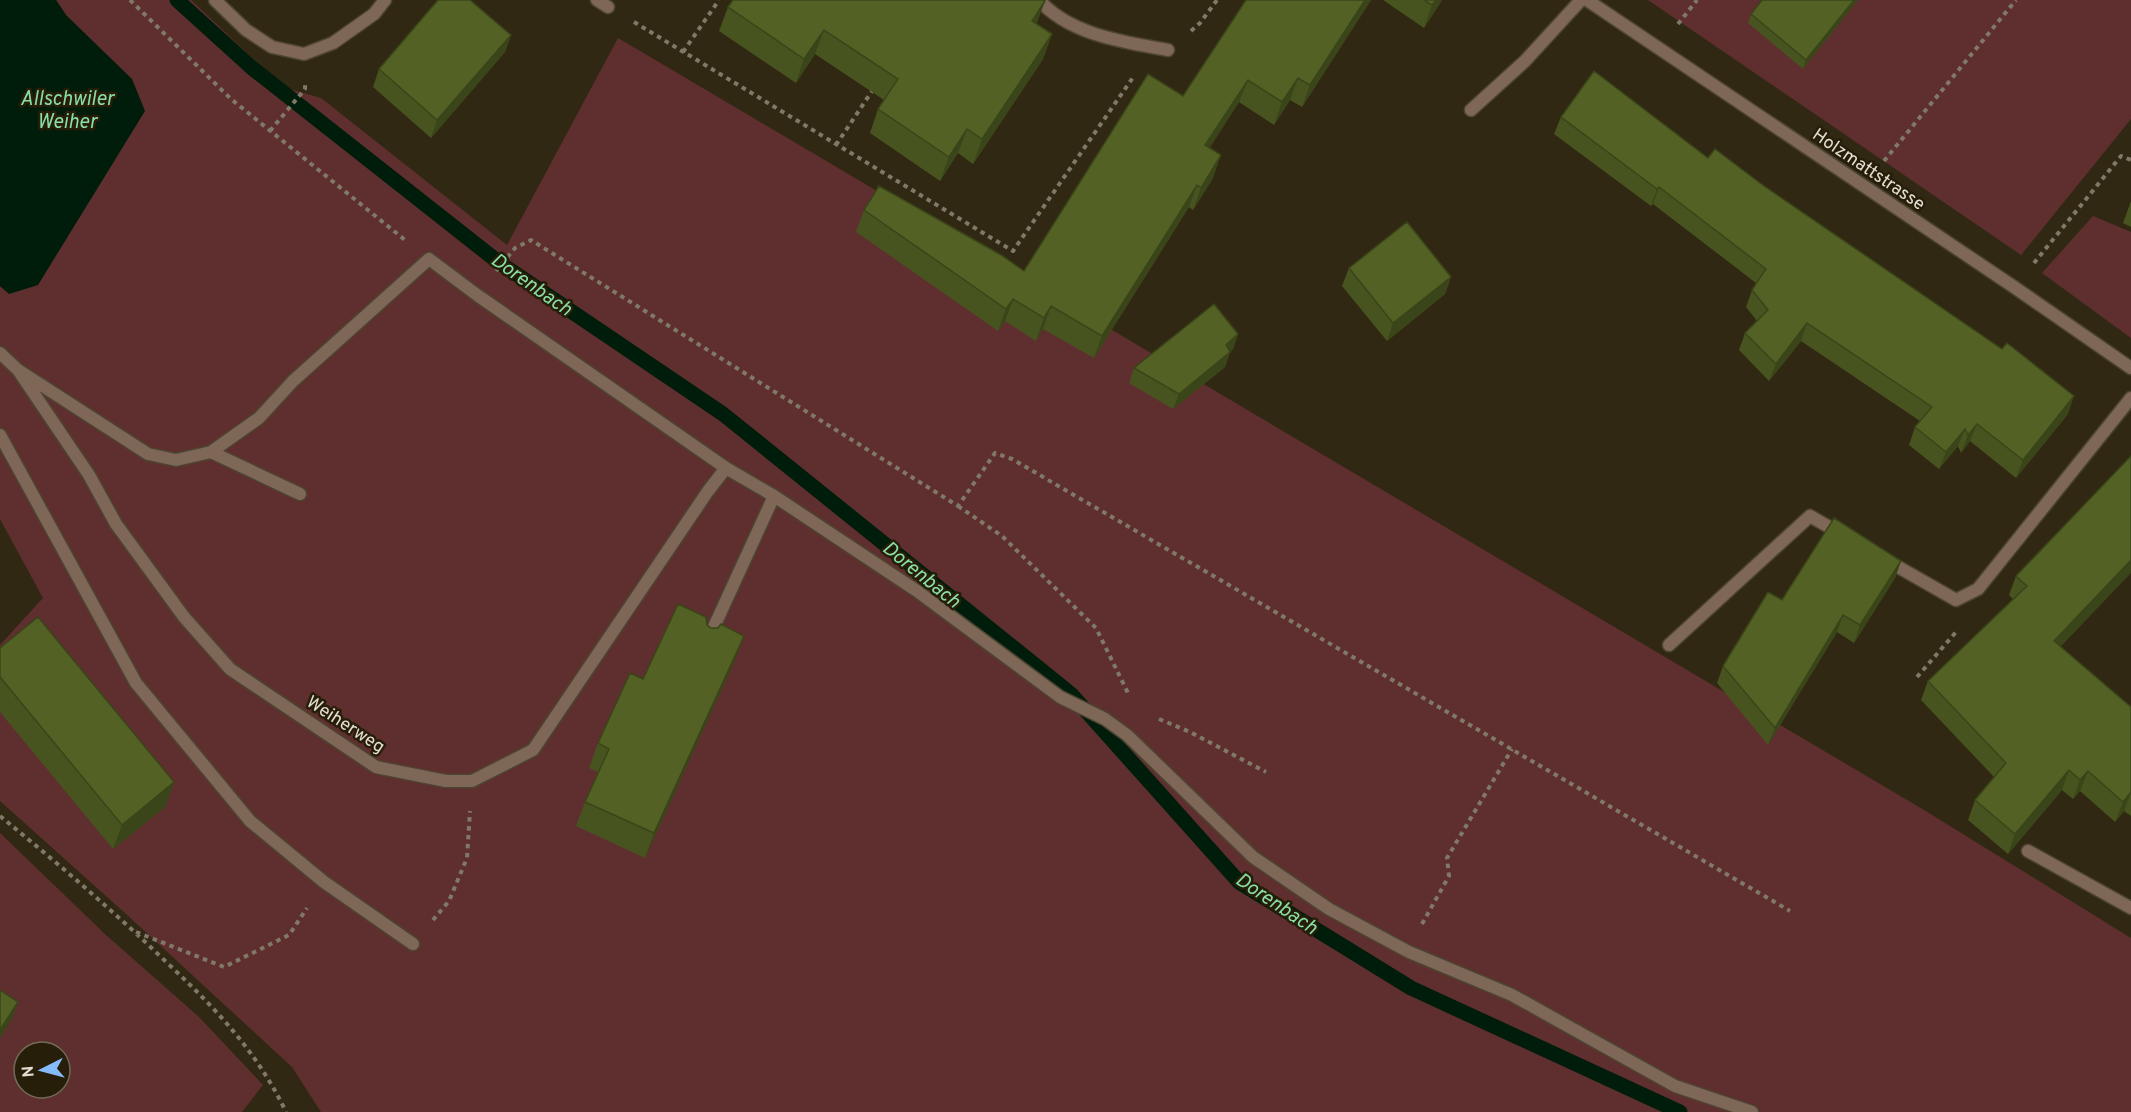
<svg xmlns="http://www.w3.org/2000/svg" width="2131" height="1112" font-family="Overpass,sans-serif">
  <rect width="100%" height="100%" fill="#312813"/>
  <path fill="#5f2f2f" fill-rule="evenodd" d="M 56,0 L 191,0 L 283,87 L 321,98 L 507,245 L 618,38 L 1924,810 L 2131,938 L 2131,1112 L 321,1112 L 292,1067 L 125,913 L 0,801 L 0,645 L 43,598 L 0,519 L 0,286 L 10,294 L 66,15 Z
    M 1648,0 L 2131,0 L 2131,119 L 2021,255 Z
    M 2093,216 L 2131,232 L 2131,338 L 2042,273 Z
    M 0,833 L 106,935 L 199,1017 L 263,1085 L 242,1112 L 0,1112 ZM 24,1052 L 60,1052 L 60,1088 L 24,1088 Z"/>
  <path fill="#001c0a" d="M 0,0 L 56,0 L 66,15 L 132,79 L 145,111 L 38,285 L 9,294 L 0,286 Z"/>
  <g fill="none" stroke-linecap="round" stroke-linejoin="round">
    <path stroke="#001c0a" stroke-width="15" d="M 177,0 L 252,68 L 497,261 L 723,414 L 1071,694 L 1239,882 L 1411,988 L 1680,1112"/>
    <g stroke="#4d4531" stroke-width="15">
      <path id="service" d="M 597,0 L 608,7
        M 1471,110 L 1525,61 L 1581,0
        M 0,353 L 18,370 L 89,475 L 116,524 L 184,617 L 230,669 L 376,767 L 446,781 L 472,781 L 533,750 L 708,491 L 726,468
        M 18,370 L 148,454 L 176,460 L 211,452 L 259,418 L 293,381 L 429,259 L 477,295 L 726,468 L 774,496 L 917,591 L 1060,697 L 1105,719 L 1127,735 L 1253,857 L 1329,909 L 1409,952 L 1512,995 L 1675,1086 L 1752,1112
        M 0,435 L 136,683 L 250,821 L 324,882 L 413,944
        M 211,452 L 300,494
        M 707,642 L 774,496
        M 2028,851 L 2131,908"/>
    </g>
    <g stroke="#4d4531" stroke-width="15">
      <path id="minor" d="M 215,0 L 246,30 L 272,47 L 304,54 L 333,43 L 374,14 L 385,0
        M 1039,0 C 1070,35 1124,42 1168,50
        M 1587,0 L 2014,287 L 2131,368
        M 1886,560 L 1956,600 L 1978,589 L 2131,398
        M 1669,645 L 1810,516 L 1843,535"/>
    </g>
    <path stroke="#807967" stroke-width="4" stroke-dasharray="4.5 4.5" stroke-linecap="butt" d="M 130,0 L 231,99 L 405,240
      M 634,22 L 1013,251 L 1134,76
      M 1678,24 L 1697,0
      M 1191,31 L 1200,23 L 1217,0
      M 683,52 L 719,0
      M 270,131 L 305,89 L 305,84
      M 836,145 L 874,88
      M 1884,161 L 2016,0
      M 2034,263 L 2121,156 L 2131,160
      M 496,271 L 515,248 L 531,240 L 958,506 L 995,453 L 1012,459 L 1790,911
      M 958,506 L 1002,536 L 1096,628 L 1129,695
      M 1917,677 L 1956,632
      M 1159,719 L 1190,732 L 1266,772
      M 0,816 C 55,861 110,908 161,957 C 211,1004 256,1049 286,1112
      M 433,920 L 449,901 L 467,858 L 470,811
      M 1422,924 L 1449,876 L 1447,858 L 1512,749
      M 136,932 L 224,967 L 289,935 L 307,908"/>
    <use href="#service" stroke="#7f6757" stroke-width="12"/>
    <use href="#minor" stroke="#7f6757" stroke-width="12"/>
  </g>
  <path fill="#47541f" d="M 1371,0 L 1302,107 L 1290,100 L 1274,125 L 1239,102 L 1209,148 L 1213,178 L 1193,210 L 1189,207 L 1094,358 L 1043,329 L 1036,341 L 1005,321 L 998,331 L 856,232 L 864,210 L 1024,271 L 1183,96 Z
    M 1383,0 L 1442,0 L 1424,28 Z
    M 1762,0 L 1858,0 L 1803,69 L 1748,23 L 1751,14 Z
    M 728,7 L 1037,24 L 1052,34 L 1043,59 L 973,164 L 958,153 L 940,181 L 870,133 L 878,109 L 884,100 L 815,54 L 796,83 L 719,31 Z
    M 511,35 L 505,52 L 431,138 L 373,87 L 379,69 Z
    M 1561,117 L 1708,158 L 1764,186 L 2068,414 L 2016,478 L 1970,441 L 1961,453 L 1958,446 L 1939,469 L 1909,445 L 1915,427 L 1920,421 L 1801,341 L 1769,381 L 1739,350 L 1745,333 L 1757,321 L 1746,307 L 1752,290 L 1756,283 L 1653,204 L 1651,206 L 1554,134 Z
    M 2131,201 L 2131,227 L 2123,223 Z
    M 1349,268 L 1451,277 L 1445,294 L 1387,341 L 1342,286 Z
    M 1238,334 L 1233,349 L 1230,352 L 1225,367 L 1173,409 L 1129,383 L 1134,368 Z
    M 2131,456 L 2060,646 L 2131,707 L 2131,816 L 2124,811 L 2115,822 L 2080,791 L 2073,799 L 2062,790 L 2008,854 L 1968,820 L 1975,800 L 1994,777 L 1921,700 L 1928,681 L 2013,599 L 2009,595 L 2016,576 Z
    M 1901,561 L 1895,578 L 1854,643 L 1837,632 L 1768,745 L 1717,683 L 1723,666 L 1782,600 Z
    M 707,625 L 711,628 L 744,636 L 735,660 L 645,858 L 576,826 L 585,802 L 598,772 L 589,768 L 598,743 L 643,679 Z
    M 0,648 L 174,782 L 165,807 L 113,849 L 0,712 Z"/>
  <path fill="#3a4519" d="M 1365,0 L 1371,0 L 1302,107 L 1310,85 Z
    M 1436,0 L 1442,0 L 1424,28 L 1432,5 Z
    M 1854,0 L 1858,0 L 1803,69 L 1806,60 Z
    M 1045,1 L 1036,26 L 1032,21 Z
    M 824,30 L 815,54 L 796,83 L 804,59 Z
    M 1052,34 L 1043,59 L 973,164 L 982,139 Z
    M 511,35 L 505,52 L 431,138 L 437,120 Z
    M 1298,78 L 1290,100 L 1274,125 L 1282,102 Z
    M 1248,80 L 1239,102 L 1197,168 L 1205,145 Z
    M 967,129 L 958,153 L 940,181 L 949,157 Z
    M 1221,155 L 1213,178 L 1193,210 L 1201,188 Z
    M 1197,185 L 1189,207 L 1094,358 L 1102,336 Z
    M 1659,187 L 1653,204 L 1651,206 L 1657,189 Z
    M 1451,277 L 1445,294 L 1387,341 L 1393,323 Z
    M 1013,299 L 1005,321 L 998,331 L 1006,309 Z
    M 1051,306 L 1043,329 L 1036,341 L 1044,318 Z
    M 1807,323 L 1801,341 L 1769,381 L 1776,364 Z
    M 1238,334 L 1233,349 L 1220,360 L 1226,345 Z
    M 1230,352 L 1225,367 L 1173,409 L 1179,394 Z
    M 2074,396 L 2068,414 L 2016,478 L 2023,460 Z
    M 1977,424 L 1970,441 L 1961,453 L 1968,435 Z
    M 1965,429 L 1958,446 L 1939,469 L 1946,452 Z
    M 2131,560 L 2131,573 L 2047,661 L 2054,641 Z
    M 1901,561 L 1895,578 L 1854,643 L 1860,625 Z
    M 1843,615 L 1837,632 L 1768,745 L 1775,728 Z
    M 744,636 L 735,660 L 645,858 L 654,833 Z
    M 2069,770 L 2062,790 L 2008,854 L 2015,834 Z
    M 2088,771 L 2080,791 L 2073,799 L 2080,780 Z
    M 174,782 L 165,807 L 113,849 L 122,825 Z
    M 2131,792 L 2124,811 L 2115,822 L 2123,802 Z
    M 18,1002 L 12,1019 L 0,1038 L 0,1030 Z"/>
  <path fill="#536224" stroke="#3a4519" stroke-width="1.5" d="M 438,0 L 470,0 L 511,35 L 437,120 L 379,69 Z
    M 733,0 L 1043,0 L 1045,1 L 1032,21 L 1052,34 L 982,139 L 967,129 L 949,157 L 878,109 L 898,79 L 824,30 L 804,59 L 728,7 Z
    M 1246,0 L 1365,0 L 1310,85 L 1298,78 L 1282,102 L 1248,80 L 1205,145 L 1221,155 L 1201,188 L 1197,185 L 1102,336 L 1051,306 L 1044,318 L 1013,299 L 1006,309 L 864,210 L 879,186 L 1001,255 L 1024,271 L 1148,74 L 1183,96 Z
    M 1424,0 L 1436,0 L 1432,5 Z
    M 1762,0 L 1854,0 L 1806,60 L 1751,14 Z
    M 1594,71 L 1708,158 L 1715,149 L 1764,186 L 2002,349 L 2007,343 L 2074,396 L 2023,460 L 1977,424 L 1968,435 L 1965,429 L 1946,452 L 1915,427 L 1932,407 L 1807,323 L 1776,364 L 1745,333 L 1768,310 L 1752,290 L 1766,269 L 1659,187 L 1657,189 L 1561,117 Z
    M 1407,222 L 1451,277 L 1393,323 L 1349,268 Z
    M 1214,304 L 1238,334 L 1226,345 L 1230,352 L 1179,394 L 1134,368 Z
    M 2131,456 L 2131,560 L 2054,641 L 2131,707 L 2131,792 L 2123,802 L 2088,771 L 2080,780 L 2069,770 L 2015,834 L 1975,800 L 2006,763 L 1928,681 L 2027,586 L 2016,576 Z
    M 1834,518 L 1901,561 L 1860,625 L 1843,615 L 1775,728 L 1723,666 L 1768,592 L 1782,600 Z
    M 678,604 L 706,617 L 707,625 L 711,628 L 718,628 L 721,624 L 744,636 L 654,833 L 585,802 L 609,749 L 598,743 L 630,673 L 643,679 Z
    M 38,617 L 174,782 L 122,825 L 0,677 L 0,648 Z
    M 0,990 L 18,1002 L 0,1030 Z"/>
  <g text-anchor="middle" stroke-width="5" stroke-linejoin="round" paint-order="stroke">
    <g font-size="18" fill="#e3ded1" stroke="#271e09">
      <text transform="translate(1869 169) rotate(34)" y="6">Holzmattstrasse</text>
      <text transform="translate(346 724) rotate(33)" y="6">Weiherweg</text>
    </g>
    <g font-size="20" font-style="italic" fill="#88dfa6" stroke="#271e09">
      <text x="67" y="105">Allschwiler<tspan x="67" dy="23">Weiher</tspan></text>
      <text transform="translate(532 284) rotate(35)" y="7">Dorenbach</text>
      <text transform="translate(922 574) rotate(39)" y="7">Dorenbach</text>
      <text transform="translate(1277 903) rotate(34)" y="7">Dorenbach</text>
    </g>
  </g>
  <g transform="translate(42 1070) rotate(264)"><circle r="28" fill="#271e09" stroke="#726b59" stroke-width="1.5"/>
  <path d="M0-4.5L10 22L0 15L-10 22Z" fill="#86bbfb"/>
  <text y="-9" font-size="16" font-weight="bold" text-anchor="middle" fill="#e3ded1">N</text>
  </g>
</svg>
